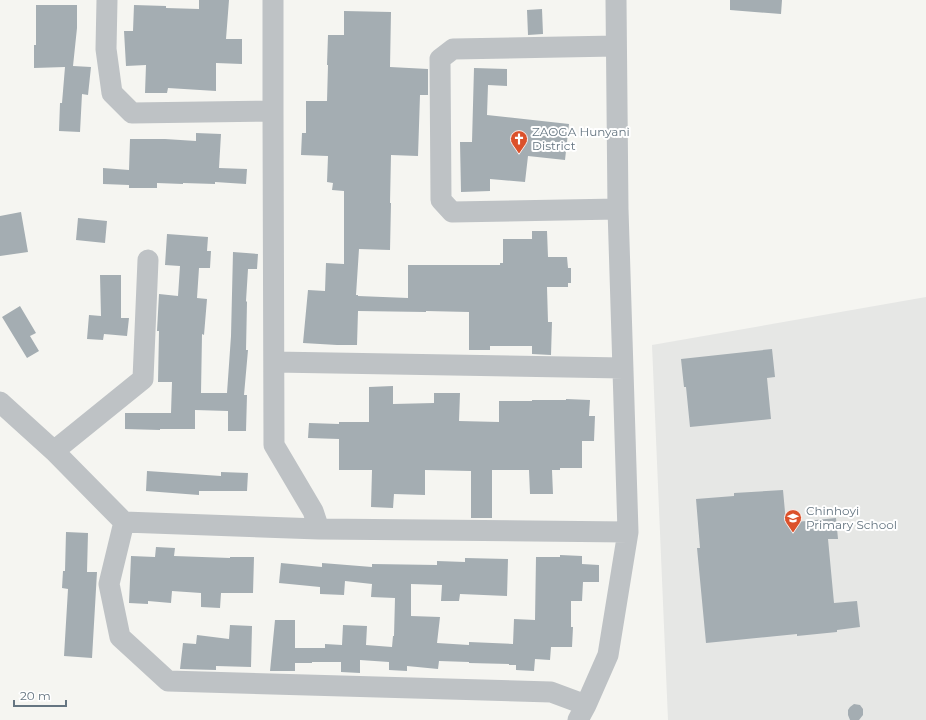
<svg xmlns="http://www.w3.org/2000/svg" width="926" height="720" font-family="Montserrat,sans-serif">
  <rect width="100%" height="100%" fill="#f5f5f1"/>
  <path fill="#e6e7e5" d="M 926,297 L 926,720 L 668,720 L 652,345 Z"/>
  <path fill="#a4adb2" d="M 199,0 L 229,0 L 226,39 L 242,39 L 242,64 L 216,63 L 216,91 L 168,88 L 167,93 L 145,93 L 146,65 L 126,66 L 124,31 L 133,31 L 134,5 L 166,6 L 166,8 L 199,9 Z
    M 730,0 L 782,0 L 781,14 L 730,10 Z
    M 36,5 L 77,5 L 77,28 L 73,66 L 91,67 L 88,95 L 82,94 L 80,132 L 59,131 L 60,103 L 62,103 L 65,67 L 34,68 L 34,45 L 36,45 Z
    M 542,9 L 543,34 L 528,35 L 527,10 Z
    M 344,11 L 391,12 L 390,67 L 428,69 L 428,95 L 420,95 L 418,156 L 391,155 L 390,203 L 391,203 L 390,250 L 359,249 L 356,295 L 358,295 L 358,296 L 408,298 L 408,265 L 500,265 L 500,263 L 503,263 L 503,239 L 532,239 L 532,231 L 547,231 L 548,257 L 567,257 L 568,268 L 571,268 L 571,283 L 568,283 L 568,287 L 547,287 L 548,322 L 552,322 L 551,355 L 532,354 L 532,346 L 490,346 L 490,350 L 469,350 L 469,312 L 426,311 L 426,312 L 358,311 L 357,345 L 337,345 L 303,343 L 308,290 L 325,291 L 326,263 L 344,264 L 344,191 L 332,190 L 333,183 L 327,182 L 328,156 L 301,155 L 302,133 L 306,133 L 306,101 L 327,101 L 328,65 L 327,65 L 328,35 L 344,35 Z
    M 474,68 L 507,69 L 507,86 L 488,85 L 487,115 L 569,124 L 565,160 L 528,156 L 525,182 L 490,179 L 490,191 L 461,192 L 460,142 L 472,142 Z
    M 196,133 L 221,134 L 219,168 L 247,169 L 246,184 L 215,182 L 215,184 L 183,183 L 183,184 L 157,183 L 157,188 L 129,188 L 129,185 L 103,184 L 103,168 L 129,170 L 130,139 L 165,139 L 196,141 Z
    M 21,212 L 28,252 L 0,256 L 0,216 Z
    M 78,218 L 107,221 L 105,243 L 76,240 Z
    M 167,234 L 208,237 L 207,251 L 211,251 L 210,268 L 199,268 L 197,298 L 207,299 L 204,335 L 202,334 L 201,393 L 227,393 L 231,336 L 233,252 L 258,254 L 257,269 L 248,269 L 246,301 L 247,302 L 246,350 L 248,350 L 244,395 L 247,395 L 246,431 L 228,431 L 228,411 L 195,410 L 195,429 L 160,429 L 160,430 L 125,429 L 125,413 L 171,413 L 172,382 L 158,382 L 159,331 L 157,331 L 159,294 L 178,296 L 180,266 L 165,265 Z
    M 100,275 L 121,275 L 121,318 L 129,318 L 127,336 L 104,334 L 103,340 L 87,339 L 89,315 L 101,316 Z
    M 20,306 L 36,333 L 30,336 L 39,351 L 27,358 L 2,317 Z
    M 772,349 L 775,377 L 767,378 L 771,419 L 690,427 L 686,387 L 684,387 L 681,359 Z
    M 393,386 L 393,404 L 434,403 L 434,393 L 460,393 L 459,421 L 499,422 L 499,401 L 532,401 L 532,400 L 566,400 L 566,399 L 590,400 L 589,416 L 595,416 L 594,441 L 582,441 L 582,468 L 560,468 L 560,470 L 552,470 L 553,494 L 530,494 L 529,470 L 492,470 L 492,518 L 471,518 L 471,471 L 425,470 L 425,495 L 394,494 L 393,508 L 371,507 L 372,470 L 339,470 L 339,439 L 308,438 L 309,423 L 339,424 L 339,422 L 369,422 L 369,387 Z
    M 147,471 L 221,476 L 221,472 L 248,473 L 247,491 L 199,491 L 199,495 L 146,491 Z
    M 783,490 L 786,523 L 836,518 L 838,539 L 828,539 L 834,603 L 857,601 L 860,627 L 837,630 L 837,632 L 797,636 L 797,634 L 706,643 L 697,548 L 700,548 L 696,499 L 734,496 L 734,493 Z
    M 66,532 L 88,533 L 87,572 L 97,572 L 92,658 L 64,656 L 68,589 L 62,588 L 63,571 L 65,571 Z
    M 156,547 L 175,548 L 174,556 L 230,558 L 230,557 L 254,557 L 253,593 L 221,593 L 220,608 L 201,607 L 201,593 L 172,591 L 171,603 L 148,601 L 148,604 L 129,603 L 131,556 L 155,557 Z
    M 560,555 L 582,556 L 582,564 L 599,565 L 599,582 L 583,582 L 582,601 L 571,601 L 571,627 L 573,627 L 572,647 L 551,647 L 550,660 L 535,659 L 534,671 L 516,670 L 516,665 L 509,665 L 509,664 L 469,663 L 469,662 L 439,661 L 438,669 L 407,666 L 407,671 L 389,670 L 389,662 L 360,660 L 360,673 L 341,672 L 341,662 L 312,662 L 312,663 L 295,663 L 295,671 L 270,671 L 275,620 L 295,620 L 295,648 L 325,648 L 325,644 L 342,645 L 343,625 L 367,626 L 366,645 L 392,647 L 393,636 L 394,636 L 395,598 L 371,597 L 372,584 L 345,581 L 344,595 L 320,594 L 320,587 L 279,583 L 281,563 L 322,567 L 322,563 L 372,567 L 372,564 L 437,565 L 437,561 L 465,562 L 465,558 L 508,559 L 507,596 L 460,594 L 459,601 L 441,601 L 442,585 L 411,584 L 411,616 L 440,617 L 437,643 L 469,645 L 469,642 L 513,644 L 514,619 L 535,620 L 536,557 L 560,557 Z
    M 230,625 L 252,626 L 251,667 L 216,666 L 216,670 L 180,669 L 183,643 L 196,644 L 197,635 L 229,639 Z
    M 854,704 L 860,705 L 863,709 L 863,715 L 859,720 L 850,720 L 848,715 L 848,710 L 850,707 Z"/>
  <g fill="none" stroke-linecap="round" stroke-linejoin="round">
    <path stroke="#bec2c5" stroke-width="21" d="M 107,0 L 106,49 L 112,93 L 132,113 L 273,111
      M 273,0 L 273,111 L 274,445 L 313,511 L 319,529
      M 616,46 L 453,49 L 440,59 L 441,200 L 452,212 L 618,209
      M 274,362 L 623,368
      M 0,402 L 54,451 L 124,522 L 319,529 L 628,532
      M 54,451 L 143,379 L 148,260
      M 124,522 L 109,584 L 120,637 L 168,681 L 551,692 L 586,705
      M 578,720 L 586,705 L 608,655 L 628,532 L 618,209 L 616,0"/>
  </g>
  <defs>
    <g id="church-pin" transform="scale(0.9)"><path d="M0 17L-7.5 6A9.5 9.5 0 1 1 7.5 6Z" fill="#db512b" stroke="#fff"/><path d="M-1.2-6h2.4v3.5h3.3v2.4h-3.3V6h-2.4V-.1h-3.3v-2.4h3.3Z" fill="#fff"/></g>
    <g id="school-pin" transform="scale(0.9)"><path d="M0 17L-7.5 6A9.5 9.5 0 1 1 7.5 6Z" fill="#db512b" stroke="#fff"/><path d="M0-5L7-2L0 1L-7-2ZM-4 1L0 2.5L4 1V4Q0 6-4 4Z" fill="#fff"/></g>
  </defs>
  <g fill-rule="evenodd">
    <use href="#church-pin" x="519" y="139"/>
    <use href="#school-pin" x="793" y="518"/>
  </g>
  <g text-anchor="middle" stroke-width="4" stroke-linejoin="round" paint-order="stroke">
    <g font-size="12" fill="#657581" stroke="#fff" text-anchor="start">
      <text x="532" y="136">ZAOGA Hunyani<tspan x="532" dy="14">District</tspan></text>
      <text x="806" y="515">Chinhoyi<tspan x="806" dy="14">Primary School</tspan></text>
    </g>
  </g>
  <path d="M14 700v6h52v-6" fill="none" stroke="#657581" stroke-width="2"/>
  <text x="20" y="700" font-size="12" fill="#657581" stroke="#ffffff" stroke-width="3" paint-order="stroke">20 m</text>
</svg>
